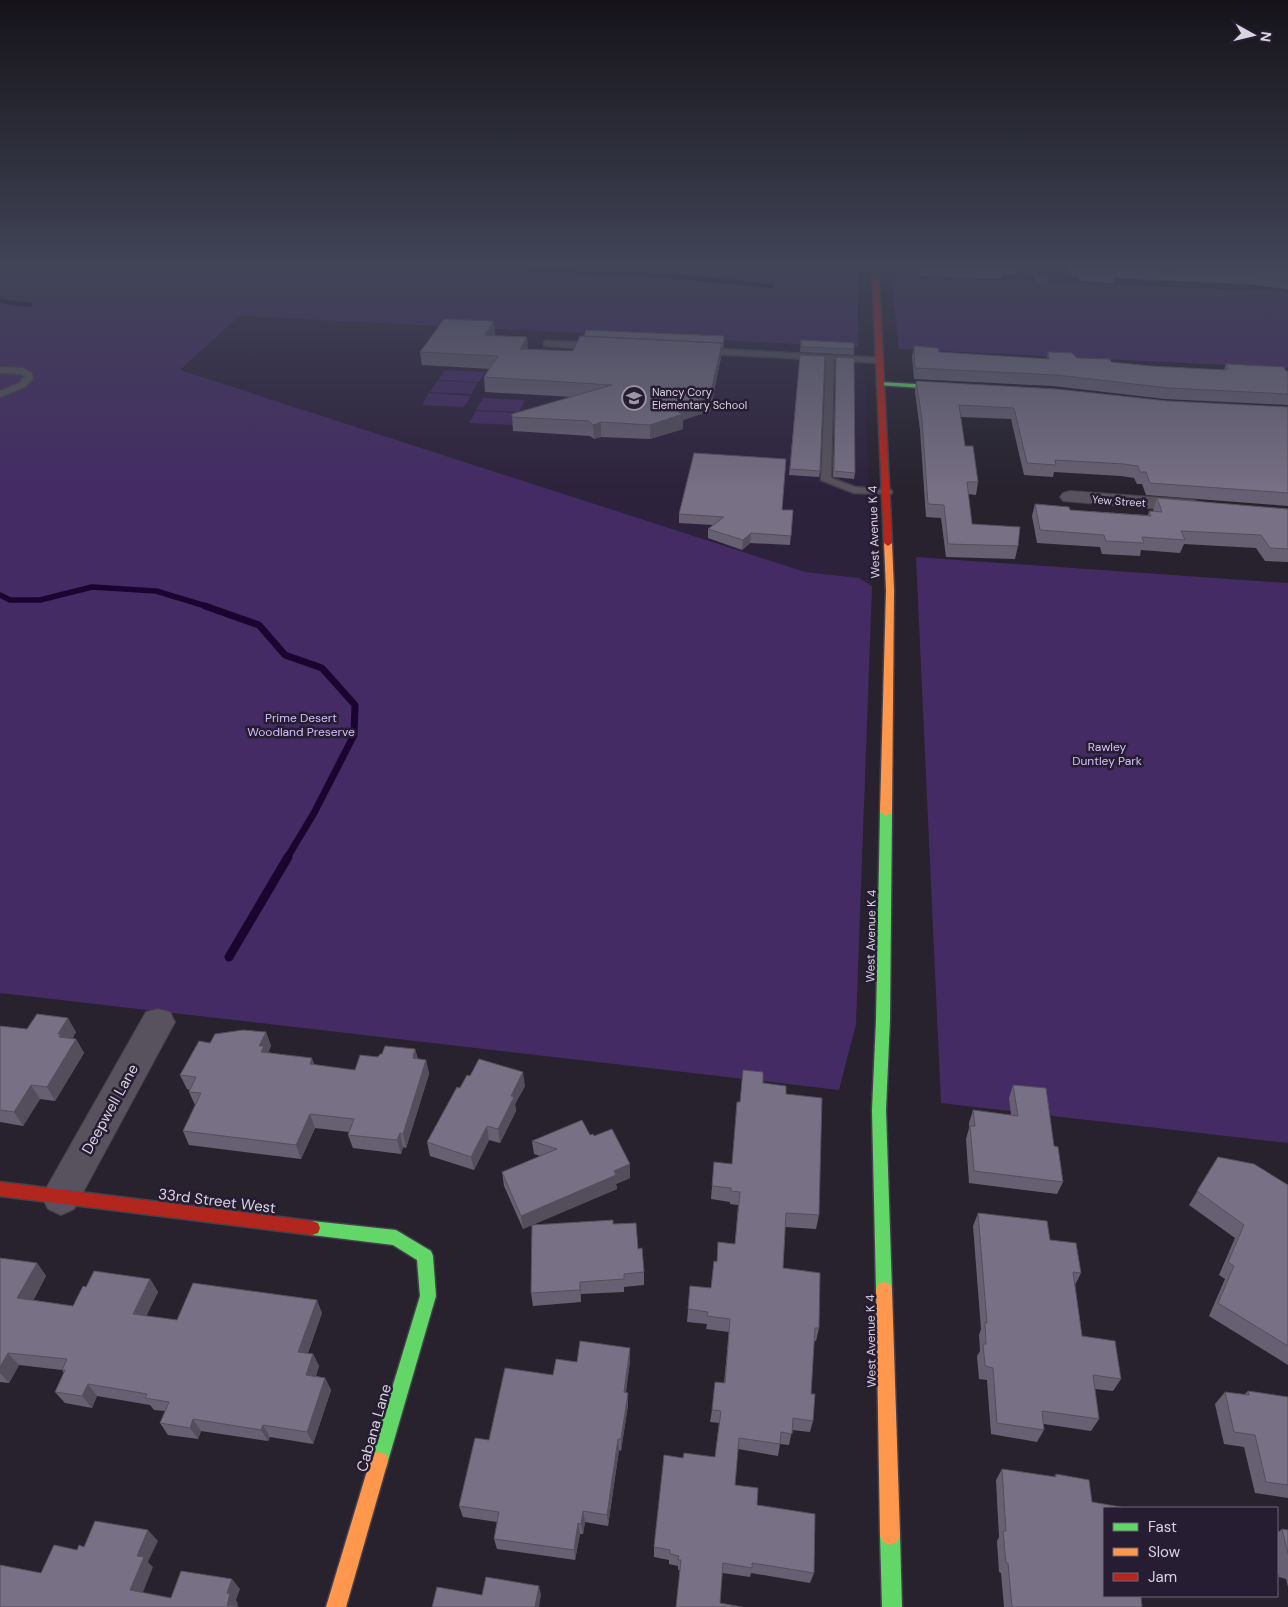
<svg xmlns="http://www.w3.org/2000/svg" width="1288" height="1607" font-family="'DM Sans',sans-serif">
  <rect width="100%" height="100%" fill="#27222e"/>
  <path fill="#2d223c" d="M 239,316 L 862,347 L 866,401 L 872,586 L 859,578 L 805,572 L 179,370 Z"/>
  <path fill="#442b64" d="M 0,265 L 858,265 L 858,347 L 239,316 L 180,370 L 805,572 L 859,578 L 872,586 L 856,1024 L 839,1090 L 0,993 Z
    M 891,276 L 1288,292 L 1288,368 L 899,349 Z
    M 445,370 L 485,372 L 479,382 L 438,380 Z
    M 437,381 L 478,383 L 471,394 L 430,392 Z
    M 429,393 L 471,396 L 464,407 L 422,405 Z
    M 483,398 L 525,400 L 519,412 L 476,410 Z
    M 476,411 L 519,413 L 513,425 L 469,423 Z
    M 916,557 L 1288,583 L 1288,1143 L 941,1103 Z"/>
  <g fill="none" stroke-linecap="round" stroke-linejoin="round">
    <path stroke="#1a0530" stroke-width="4.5" d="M 511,265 L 536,271 L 660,275 L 771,286
      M 0,301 L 30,305"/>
    <path stroke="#1a0530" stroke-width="5.5" d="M 0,595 L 10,600 L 40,600 L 92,587 L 156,591 L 209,607"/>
    <path stroke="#1a0530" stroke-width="7" d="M 205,606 L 259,625 L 285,655 L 322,668 L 355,705 L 354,735 L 314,813 L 287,858"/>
    <path stroke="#1a0530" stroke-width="9" d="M 229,957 L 288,857"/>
    <g stroke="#44404b" stroke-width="3">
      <path id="lane" d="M 547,341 L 595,343 L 599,346 L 595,349 L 544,346 L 544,342 Z
        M 700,348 L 882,358 L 883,360 L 879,363 L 834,360 L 831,478 L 855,487 L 891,490 L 892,492 L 891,494 L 854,493 L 821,480 L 826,360 L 697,353 L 697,349 Z
        M 0,367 L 23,368 L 32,373 L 33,379 L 25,387 L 0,397 L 0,391 L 19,383 L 25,376 L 21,374 L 0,373 Z"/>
    </g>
    <g stroke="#44404b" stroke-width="2">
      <path id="street" d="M 1029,265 L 1043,265 L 1048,280 L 1046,283 L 1036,283 Z
        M 1070,491 L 1193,500 L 1200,502 L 1203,506 L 1200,510 L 1193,512 L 1063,501 L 1060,497 L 1063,493 Z
        M 158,1009 L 170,1012 L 175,1022 L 74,1209 L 61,1215 L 48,1209 L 42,1197 L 48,1185 L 146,1012 Z"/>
    </g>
    <g stroke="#44404b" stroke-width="3">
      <path id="fast" d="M 879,382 L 953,386 L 956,388 L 953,390 L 877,385 L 877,383 Z
        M 886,808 L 892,812 L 890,1020 L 886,1110 L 892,1290 L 890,1296 L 884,1298 L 878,1296 L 876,1290 L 872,1110 L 876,1020 L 880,812 Z
        M 312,1221 L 396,1230 L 431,1251 L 433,1256 L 436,1296 L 388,1461 L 386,1468 L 379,1470 L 372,1468 L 370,1461 L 420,1296 L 417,1260 L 393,1245 L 312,1235 L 306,1233 L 304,1228 L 306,1223 Z
        M 890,1525 L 897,1528 L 900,1535 L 902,1607 L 882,1607 L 880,1535 L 883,1528 Z"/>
    </g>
    <g stroke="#44404b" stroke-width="3">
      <path id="slow" d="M 888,540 L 892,543 L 894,590 L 892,812 L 886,816 L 880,812 L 886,590 L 884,543 Z
        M 884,1282 L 890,1284 L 892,1290 L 900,1535 L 897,1542 L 890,1545 L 883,1542 L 880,1535 L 876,1290 L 878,1284 Z
        M 379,1452 L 386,1454 L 388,1461 L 346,1607 L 326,1607 L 370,1461 L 372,1454 Z"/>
    </g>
    <g stroke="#44404b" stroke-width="3">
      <path id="jam" d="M 872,265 L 878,265 L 892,543 L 888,546 L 884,543 Z
        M 0,1182 L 312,1221 L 318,1223 L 320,1228 L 318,1233 L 312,1235 L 0,1196 Z"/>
    </g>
    <use href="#lane" fill="#57525d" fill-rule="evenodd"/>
    <use href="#street" fill="#57525d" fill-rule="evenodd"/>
    <use href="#fast" fill="#63d668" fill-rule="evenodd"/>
    <use href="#slow" fill="#ff974d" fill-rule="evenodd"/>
    <use href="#jam" fill="#b3261e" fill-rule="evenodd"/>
  </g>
  <path fill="#676072" d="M 906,265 L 1017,265 L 1015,274 L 1002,274 L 1001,279 L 920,276 L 919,271 L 907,270 Z
    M 1067,265 L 1288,265 L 1288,289 L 1244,284 L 1114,278 L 1113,283 L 1079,281 L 1078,277 L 1073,277 L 1069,270 Z
    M 494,321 L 495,335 L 495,336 L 528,349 L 573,351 L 584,336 L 724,336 L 724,342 L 723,348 L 721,348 L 721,357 L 710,411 L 683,420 L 683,429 L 650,439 L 601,437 L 594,439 L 590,436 L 513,431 L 512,414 L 572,397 L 485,392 L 484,377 L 490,369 L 422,365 L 420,352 Z
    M 801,340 L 854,349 L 854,355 L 800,352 Z
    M 914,346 L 939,352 L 1047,359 L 1048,352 L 1077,358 L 1111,362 L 1151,366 L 1224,370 L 1226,364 L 1286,371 L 1288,371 L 1288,405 L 1165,399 L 1053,386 L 914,379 L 912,357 Z
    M 800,355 L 820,471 L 819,477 L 789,475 Z
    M 836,357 L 855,473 L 854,479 L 833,477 Z
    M 916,381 L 1168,401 L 1288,407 L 1288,506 L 1146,495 L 1142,484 L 1137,484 L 1134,478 L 1121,476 L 1054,472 L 1053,477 L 1024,475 L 1011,419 L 960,417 L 965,446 L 978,482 L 976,495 L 968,494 L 972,524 L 1018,546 L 1015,559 L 946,557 L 941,518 L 926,517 L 920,430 L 915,392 Z
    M 1157,498 L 1288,509 L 1288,562 L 1265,561 L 1256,548 L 1184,544 L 1180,553 L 1141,550 L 1140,556 L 1102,554 L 1100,547 L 1037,543 L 1032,516 L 1035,504 L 1070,510 L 1148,515 L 1149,511 L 1153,511 Z
    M 782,510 L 793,510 L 790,545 L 750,543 L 742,550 L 708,538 L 708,529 L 713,525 L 679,523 L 679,514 Z
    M 0,1026 L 27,1029 L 76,1032 L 72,1039 L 76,1039 L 84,1053 L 55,1101 L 40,1099 L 23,1126 L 0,1122 Z
    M 266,1032 L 271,1046 L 268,1052 L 315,1065 L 355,1070 L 382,1054 L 415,1049 L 418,1059 L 426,1060 L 429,1074 L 406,1148 L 403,1147 L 401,1154 L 353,1148 L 348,1135 L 349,1132 L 315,1128 L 301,1159 L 189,1145 L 183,1131 L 195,1105 L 189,1092 L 190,1090 L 187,1089 L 180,1075 L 210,1043 Z
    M 763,1083 L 786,1094 L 819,1215 L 816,1229 L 785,1227 L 783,1268 L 819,1328 L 816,1341 L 814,1341 L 811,1394 L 813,1421 L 810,1432 L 792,1430 L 789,1445 L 780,1444 L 778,1456 L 738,1449 L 735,1485 L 757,1505 L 814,1573 L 810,1583 L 751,1573 L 750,1577 L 723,1573 L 676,1607 L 680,1570 L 678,1570 L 678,1566 L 669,1564 L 669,1560 L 654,1557 L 654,1547 L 683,1458 L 715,1457 L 719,1423 L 710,1422 L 712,1410 L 724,1383 L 729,1332 L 706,1329 L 707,1324 L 687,1322 L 690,1286 L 711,1288 L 716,1261 L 735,1244 L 738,1205 L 730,1204 L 730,1202 L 711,1199 L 712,1186 L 732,1164 L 740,1102 Z
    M 1013,1085 L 1054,1146 L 1063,1182 L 1057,1194 L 969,1183 L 966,1139 L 969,1128 L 969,1123 L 973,1110 L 1011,1115 L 1009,1098 Z
    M 525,1086 L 515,1104 L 516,1111 L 500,1143 L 489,1140 L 474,1170 L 430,1156 L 427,1142 Z
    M 590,1135 L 594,1136 L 630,1178 L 616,1184 L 617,1189 L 532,1225 L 614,1224 L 638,1249 L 644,1272 L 644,1285 L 624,1287 L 624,1292 L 581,1294 L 581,1302 L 533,1306 L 531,1293 L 532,1225 L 523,1229 L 504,1186 L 502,1172 L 540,1156 L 534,1154 L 532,1141 Z
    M 1218,1157 L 1288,1185 L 1288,1365 L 1209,1316 L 1225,1279 L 1219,1275 L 1235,1238 L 1189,1205 Z
    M 978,1213 L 1050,1240 L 1081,1273 L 1075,1285 L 1082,1336 L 1121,1379 L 1113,1391 L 1095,1389 L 1099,1419 L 1091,1431 L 1044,1424 L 1044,1430 L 1037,1442 L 991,1434 L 987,1380 L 979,1379 L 977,1356 L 980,1351 L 979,1335 L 981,1329 L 973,1226 Z
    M 0,1258 L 37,1263 L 46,1276 L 33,1300 L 73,1306 L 86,1287 L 150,1279 L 158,1292 L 146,1316 L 177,1320 L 322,1313 L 308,1353 L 313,1354 L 319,1366 L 316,1376 L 325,1378 L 331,1390 L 313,1444 L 270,1437 L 268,1441 L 201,1431 L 198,1439 L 168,1435 L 160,1423 L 165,1411 L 154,1410 L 150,1405 L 97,1396 L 92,1408 L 65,1403 L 55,1392 L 64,1373 L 62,1370 L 19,1365 L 9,1383 L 0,1382 Z
    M 630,1348 L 630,1361 L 626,1392 L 628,1405 L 621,1451 L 619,1450 L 608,1526 L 585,1522 L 583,1534 L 580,1534 L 575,1560 L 497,1549 L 494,1539 L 497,1522 L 463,1517 L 459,1506 L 489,1440 L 553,1375 L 577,1362 Z
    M 1248,1391 L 1288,1397 L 1288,1498 L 1255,1493 L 1244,1447 L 1224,1444 L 1215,1404 L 1225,1392 L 1244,1395 Z
    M 1002,1469 L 1054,1477 L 1056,1474 L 1092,1502 L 1104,1508 L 1142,1607 L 1004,1607 L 1001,1573 L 999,1572 L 997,1541 L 999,1537 L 996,1480 Z
    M 1282,1529 L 1288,1530 L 1288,1587 L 1286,1579 L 1279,1577 L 1277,1569 L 1277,1533 Z"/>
  <path fill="#544e5c" d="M 494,321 L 495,335 L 486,348 L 485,335 Z
    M 527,337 L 528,351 L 520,349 Z
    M 722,343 L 721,357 L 710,411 L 683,420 L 683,429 L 650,439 L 650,425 L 673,409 Z
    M 601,422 L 601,437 L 594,439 L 593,425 Z
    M 751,533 L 750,543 L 742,550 L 743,540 Z
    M 68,1018 L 76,1032 L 68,1045 L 67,1051 L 58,1034 Z
    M 266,1032 L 271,1046 L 267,1055 L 266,1066 L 259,1046 Z
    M 76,1039 L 84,1053 L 55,1101 L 47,1087 Z
    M 415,1049 L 418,1063 L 413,1058 Z
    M 312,1058 L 317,1072 L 310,1064 Z
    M 426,1060 L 429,1074 L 406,1148 L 403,1134 Z
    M 523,1072 L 525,1086 L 515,1104 L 516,1111 L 500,1143 L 498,1129 L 511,1096 Z
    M 31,1085 L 40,1099 L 23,1126 L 14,1112 Z
    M 310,1114 L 315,1128 L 301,1159 L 296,1145 Z
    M 487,1126 L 489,1140 L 474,1170 L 471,1157 Z
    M 400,1133 L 403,1147 L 401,1154 L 397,1140 Z
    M 630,1164 L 630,1178 L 616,1184 L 617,1189 L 523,1229 L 521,1216 Z
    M 37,1263 L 46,1276 L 28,1311 L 17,1298 Z
    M 150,1279 L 158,1292 L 141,1327 L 133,1314 Z
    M 580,1282 L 581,1294 L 581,1302 L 580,1290 Z
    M 317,1300 L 322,1313 L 304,1364 L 298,1352 Z
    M 630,1348 L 630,1361 L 624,1404 L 624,1392 Z
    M 8,1353 L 19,1365 L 9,1383 L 0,1373 L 0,1367 Z
    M 313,1354 L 319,1366 L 312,1387 L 306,1375 Z
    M 325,1378 L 331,1390 L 313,1444 L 307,1432 Z
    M 88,1384 L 97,1396 L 92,1408 L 82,1396 Z
    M 628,1393 L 628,1405 L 621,1451 L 621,1439 Z
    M 193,1419 L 201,1431 L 198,1439 L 190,1428 Z
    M 263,1425 L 270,1437 L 268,1441 L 261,1430 Z
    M 618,1439 L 619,1450 L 608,1526 L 607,1515 Z
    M 583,1511 L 585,1522 L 583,1534 L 581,1524 Z
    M 578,1523 L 580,1534 L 575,1560 L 574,1550 Z
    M 148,1530 L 158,1541 L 148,1562 L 153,1567 L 140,1600 L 130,1590 L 137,1556 Z
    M 232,1579 L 240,1589 L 236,1600 L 238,1604 L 237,1607 L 227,1605 L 227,1593 Z
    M 539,1586 L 541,1595 L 539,1607 L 535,1607 Z"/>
  <path fill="#787084" stroke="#544e5c" d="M 921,265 L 1002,265 L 1003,269 L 921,266 Z
    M 1074,265 L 1288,265 L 1288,278 L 1247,274 L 1114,268 L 1116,273 L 1081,271 L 1080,267 L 1075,267 Z
    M 444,319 L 494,321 L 485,335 L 527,337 L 520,349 L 573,351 L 580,336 L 722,343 L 710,396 L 673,409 L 683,414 L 650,425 L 601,422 L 593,425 L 589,421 L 512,417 L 512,414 L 612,385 L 484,377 L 498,356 L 420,352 Z
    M 586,330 L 724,336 L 723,343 L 584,336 Z
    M 801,340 L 854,343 L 854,349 L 801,347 Z
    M 914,346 L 938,348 L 939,352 L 1049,359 L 1048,352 L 1072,353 L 1077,358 L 1110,359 L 1111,362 L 1151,366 L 1225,370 L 1228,369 L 1226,364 L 1284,367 L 1286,371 L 1288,371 L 1288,394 L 1169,388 L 1056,375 L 915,368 Z
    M 800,355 L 825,356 L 820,471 L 790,469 Z
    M 836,357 L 854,358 L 855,473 L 834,471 Z
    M 916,381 L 1056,389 L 1168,401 L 1288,407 L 1288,493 L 1150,483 L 1146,472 L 1140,472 L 1138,466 L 1124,464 L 1055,460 L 1056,465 L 1027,463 L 1014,408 L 959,405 L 965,446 L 973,446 L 978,482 L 967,482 L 972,524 L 1020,527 L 1018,546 L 948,544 L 944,505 L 928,504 L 922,419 Z
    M 694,453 L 786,459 L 782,510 L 793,510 L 791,536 L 751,533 L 743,540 L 708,529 L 724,517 L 679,514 Z
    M 1157,498 L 1288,509 L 1288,549 L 1270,548 L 1261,535 L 1181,531 L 1185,540 L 1142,537 L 1144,543 L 1106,541 L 1104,535 L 1040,530 L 1035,504 L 1069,507 L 1070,510 L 1151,516 L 1149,511 L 1162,512 Z
    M 37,1014 L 68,1018 L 58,1034 L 61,1034 L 59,1037 L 76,1039 L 47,1087 L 31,1085 L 14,1112 L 0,1110 L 0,1026 L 27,1029 Z
    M 243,1030 L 266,1032 L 259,1046 L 264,1046 L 261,1052 L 312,1058 L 310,1064 L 355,1070 L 360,1055 L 378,1057 L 380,1054 L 382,1054 L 385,1046 L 415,1049 L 413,1058 L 426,1060 L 403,1134 L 400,1133 L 397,1140 L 348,1135 L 354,1119 L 310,1114 L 296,1145 L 183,1131 L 201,1093 L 189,1092 L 196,1077 L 180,1075 L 199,1041 L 210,1043 L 215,1034 Z
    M 479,1059 L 523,1072 L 511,1096 L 514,1097 L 498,1129 L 487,1126 L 471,1157 L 427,1142 L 457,1087 L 460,1088 L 467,1075 L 470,1076 Z
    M 743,1070 L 763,1072 L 763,1083 L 786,1086 L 786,1094 L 822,1098 L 819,1215 L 786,1213 L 783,1268 L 820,1273 L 819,1328 L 815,1328 L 811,1394 L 815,1394 L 813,1421 L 793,1418 L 792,1434 L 781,1432 L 780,1444 L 739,1438 L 735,1485 L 758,1488 L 757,1505 L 815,1514 L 814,1573 L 752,1563 L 752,1568 L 723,1563 L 720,1603 L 742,1607 L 676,1607 L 681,1560 L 678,1560 L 679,1556 L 670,1554 L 670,1550 L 654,1547 L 664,1455 L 683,1458 L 684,1453 L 715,1457 L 721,1411 L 712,1410 L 715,1382 L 725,1383 L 730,1319 L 707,1316 L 708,1312 L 688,1309 L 690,1286 L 711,1288 L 714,1261 L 717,1262 L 718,1242 L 735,1244 L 740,1192 L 731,1191 L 731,1188 L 712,1186 L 714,1162 L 732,1164 L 737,1102 L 740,1102 Z
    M 1013,1085 L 1046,1088 L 1054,1146 L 1058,1147 L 1063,1182 L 974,1171 L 970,1126 L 975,1126 L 973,1110 L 1018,1116 Z
    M 582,1120 L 590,1135 L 593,1134 L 594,1136 L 612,1129 L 630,1164 L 614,1171 L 616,1175 L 521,1216 L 502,1172 L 557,1149 L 532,1141 Z
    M 1218,1157 L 1254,1164 L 1288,1185 L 1288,1346 L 1218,1303 L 1234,1266 L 1228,1262 L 1244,1225 L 1197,1191 Z
    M 978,1213 L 1047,1221 L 1050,1240 L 1076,1243 L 1081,1273 L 1073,1272 L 1082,1336 L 1115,1341 L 1121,1379 L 1093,1375 L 1099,1419 L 1042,1411 L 1044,1430 L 997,1423 L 993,1368 L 985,1366 L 983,1344 L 986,1344 L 985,1322 L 987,1323 Z
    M 613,1220 L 613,1224 L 636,1223 L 638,1249 L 642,1248 L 644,1272 L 624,1274 L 624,1279 L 580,1282 L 580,1290 L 531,1293 L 532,1225 Z
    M 0,1258 L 37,1263 L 17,1298 L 73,1306 L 83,1286 L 86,1287 L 94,1271 L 150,1279 L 133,1314 L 177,1320 L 193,1283 L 317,1300 L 298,1352 L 313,1354 L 306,1375 L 325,1378 L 307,1432 L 263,1425 L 261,1430 L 193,1419 L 190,1428 L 160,1423 L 169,1402 L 145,1398 L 147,1394 L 88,1384 L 82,1396 L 55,1392 L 65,1370 L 62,1370 L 67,1359 L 8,1353 L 0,1367 Z
    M 580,1341 L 630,1348 L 624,1392 L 628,1393 L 621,1439 L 618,1439 L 607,1515 L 583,1511 L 581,1524 L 578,1523 L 574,1550 L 494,1539 L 499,1512 L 459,1506 L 475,1438 L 489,1440 L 505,1368 L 553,1375 L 556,1359 L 577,1362 Z
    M 1248,1391 L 1288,1397 L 1288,1485 L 1266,1482 L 1255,1435 L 1234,1432 L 1225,1392 L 1249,1395 Z
    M 1002,1469 L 1056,1477 L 1056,1474 L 1089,1480 L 1092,1502 L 1121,1507 L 1121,1508 L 1104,1508 L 1104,1596 L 1141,1596 L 1142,1607 L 1012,1607 L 1008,1563 L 1006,1563 L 1003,1531 L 1006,1531 Z
    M 95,1521 L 148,1530 L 137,1556 L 144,1557 L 130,1590 L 171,1598 L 181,1571 L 232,1579 L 227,1593 L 230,1594 L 227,1605 L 239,1607 L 0,1607 L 0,1565 L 41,1573 L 54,1545 L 77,1550 L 79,1545 L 84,1547 Z
    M 1282,1529 L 1288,1530 L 1288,1554 Z
    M 486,1577 L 539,1586 L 535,1607 L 432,1607 L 437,1587 L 482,1595 Z"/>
  <linearGradient id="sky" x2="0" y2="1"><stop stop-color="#151319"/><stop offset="0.54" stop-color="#414457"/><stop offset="1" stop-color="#414457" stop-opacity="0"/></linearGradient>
  <rect width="1288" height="490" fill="url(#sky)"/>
  <defs>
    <g id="school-ring" transform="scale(1.25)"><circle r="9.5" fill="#261d33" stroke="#9b96a3" stroke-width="1.5"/><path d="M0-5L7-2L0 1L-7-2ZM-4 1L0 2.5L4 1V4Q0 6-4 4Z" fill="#9b96a3"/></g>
  </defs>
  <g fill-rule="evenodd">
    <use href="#school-ring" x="634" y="398"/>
  </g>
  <g text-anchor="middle" stroke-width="5" stroke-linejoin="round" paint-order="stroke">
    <g font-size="11" fill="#d9d4e2" stroke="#261d33" text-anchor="start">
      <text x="652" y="396">Nancy Cory<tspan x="652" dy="13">Elementary School</tspan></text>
    </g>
    <g font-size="11" fill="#d9d4e2" stroke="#261d33">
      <text transform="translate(1119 501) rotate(4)" y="4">Yew Street</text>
    </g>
    <g font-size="12" fill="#d9d4e2" stroke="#261d33">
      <text transform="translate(874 532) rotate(-92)" y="4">West Avenue K 4</text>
      <text transform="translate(871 936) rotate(-89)" y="4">West Avenue K 4</text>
      <text transform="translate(871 1341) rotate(-91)" y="4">West Avenue K 4</text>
    </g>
    <g font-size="12" fill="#d5bef9" stroke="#261d33">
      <text x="301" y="722">Prime Desert<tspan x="301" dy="14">Woodland Preserve</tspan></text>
      <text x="1107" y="751">Rawley<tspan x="1107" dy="14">Duntley Park</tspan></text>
    </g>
    <g font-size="15" fill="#d9d4e2" stroke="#261d33">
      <text transform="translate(110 1109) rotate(-61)" y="5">Deepwell Lane</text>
      <text transform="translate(217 1201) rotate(7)" y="5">33rd Street West</text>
      <text transform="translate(374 1428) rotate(-74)" y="5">Cabana Lane</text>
    </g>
  </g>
  <rect x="1103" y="1507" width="175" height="90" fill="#261d33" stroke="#6e6679"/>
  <rect x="1113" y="1523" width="25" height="8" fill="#63d668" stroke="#6e6679"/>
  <text x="1148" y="1532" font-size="15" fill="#d9d4e2">Fast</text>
  <rect x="1113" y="1548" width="25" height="8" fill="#ff974d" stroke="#6e6679"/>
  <text x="1148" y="1557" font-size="15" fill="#d9d4e2">Slow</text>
  <rect x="1113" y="1573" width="25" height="8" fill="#b3261e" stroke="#6e6679"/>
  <text x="1148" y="1582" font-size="15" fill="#d9d4e2">Jam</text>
  <g transform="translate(1253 35) rotate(98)" stroke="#261d33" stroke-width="4" paint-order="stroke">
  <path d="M0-4L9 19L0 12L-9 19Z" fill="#d9d4e2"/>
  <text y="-8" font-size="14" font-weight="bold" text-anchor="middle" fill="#d9d4e2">N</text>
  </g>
</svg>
